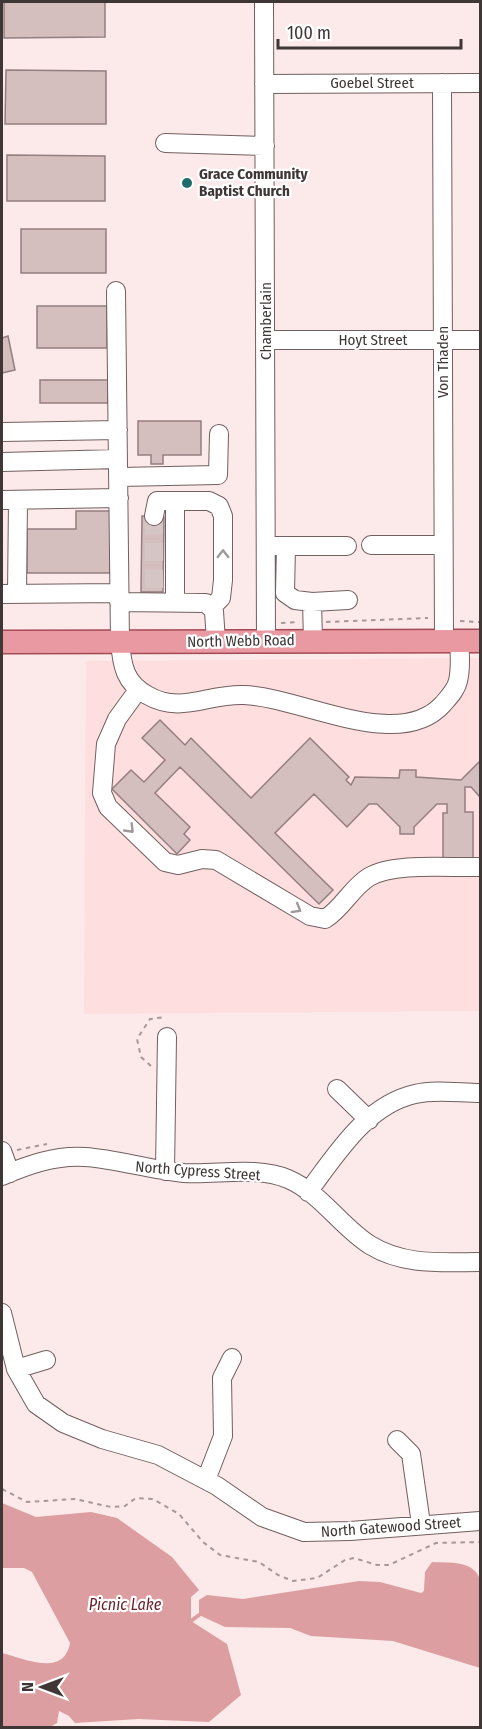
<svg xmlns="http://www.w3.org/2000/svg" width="482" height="1729" font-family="'Fira Sans Condensed',sans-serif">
  <rect width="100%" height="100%" fill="#fce9e9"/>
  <path fill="#fedede" d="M 480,658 L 480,1011 L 84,1014 L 86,661 Z"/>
  <path fill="#dc9ea0" d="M 2,1503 L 36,1517 L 91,1512 L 117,1518 L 172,1557 L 199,1590 L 191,1597 L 191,1621 L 227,1644 L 241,1695 L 209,1722 L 138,1719 L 75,1723 L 69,1716 L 59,1711 L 57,1723 L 50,1727 L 2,1727 L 2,1653 C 23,1658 64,1678 70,1643 L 32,1572 L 24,1568 L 2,1568 Z
    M 432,1562 C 449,1563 473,1560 480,1579 L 480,1668 L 393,1641 L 311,1636 L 290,1628 L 225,1627 L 199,1615 L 199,1600 L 207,1595 L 243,1599 L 359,1581 L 380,1582 L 421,1593 L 424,1591 L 425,1572 Z"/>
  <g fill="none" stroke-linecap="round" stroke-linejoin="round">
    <path stroke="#dc9ea0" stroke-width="4" d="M 191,1621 L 199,1615"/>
  </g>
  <path fill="#d4bebe" stroke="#947f80" stroke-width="1.5" d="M 4,2 L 105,2 L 105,37 L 4,38 Z
    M 6,70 L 106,71 L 106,124 L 5,124 Z
    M 7,155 L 105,156 L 105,201 L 7,201 Z
    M 21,229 L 106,229 L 106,273 L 21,273 Z
    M 37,306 L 107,306 L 107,348 L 37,348 Z
    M 8,336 L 15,370 L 2,373 L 2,338 Z
    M 40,380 L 108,380 L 108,403 L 40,403 Z
    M 138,421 L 201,421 L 201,455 L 163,455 L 163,464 L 151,464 L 151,455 L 138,455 Z
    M 76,511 L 110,511 L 110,573 L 27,573 L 27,529 L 76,529 Z
    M 142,516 L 164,517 L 163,592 L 141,592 Z
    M 160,720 L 185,745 L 191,738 L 251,798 L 310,738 L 349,777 L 346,780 L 351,785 L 355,777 L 399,778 L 400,770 L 416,770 L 416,777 L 461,780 L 480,761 L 480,797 L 471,787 L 465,787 L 465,812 L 473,812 L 473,862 L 443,862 L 443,813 L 447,813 L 447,804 L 437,804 L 414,827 L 414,834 L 400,834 L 400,827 L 377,804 L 369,804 L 347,827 L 314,794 L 275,833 L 333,890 L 319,904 L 180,767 L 155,793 L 190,827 L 184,834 L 190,840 L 177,854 L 112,789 L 131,770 L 144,782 L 165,760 L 142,738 Z"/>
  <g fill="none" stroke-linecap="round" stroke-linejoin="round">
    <path stroke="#d6c5c5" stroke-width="18" stroke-dasharray="18 9" stroke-linecap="butt" d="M 154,516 L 154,592"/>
    <g stroke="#725f5f" stroke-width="20">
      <path id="minor" d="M 264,2 L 266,641
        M 442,83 L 444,640
        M 264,84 L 480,83
        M 165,143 L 265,146
        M 116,291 L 120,642 C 122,666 125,683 147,695 C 181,715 209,693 244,695 C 301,697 399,753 443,704 C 449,697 456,690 458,681 C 461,668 460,654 459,640
        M 265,340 L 480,340
        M 2,432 L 118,430
        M 2,462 L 118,459
        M 119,477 L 218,475 L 219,434
        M 2,500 L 119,498
        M 175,510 L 175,602
        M 154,516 L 157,501 L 209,501 L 219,506 L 223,516 L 223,580 L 221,598 L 211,608
        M 371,545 L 443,545
        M 275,546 L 347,546
        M 286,546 L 285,593 L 295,600 L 312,602 L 313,640
        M 2,594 L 119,593
        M 17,594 L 18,500
        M 119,602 L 206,603 L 214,611 L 216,642
        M 312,602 L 348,600
        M 138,690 L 117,719 L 106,744 L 102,793 L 108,807 L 165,862 L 178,865 L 202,859 L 216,860 L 310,916 L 325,919 C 343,908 351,888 369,877 C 394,862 450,868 480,867
        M 337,1089 L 369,1120
        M 2,1151 L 10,1173
        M 165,1171 L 167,1037
        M 2,1176 C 28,1165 55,1155 85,1157 C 116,1159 151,1170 184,1173 C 218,1175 256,1166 288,1179 C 321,1193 341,1227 370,1245 C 404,1266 442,1262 480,1262
        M 308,1192 C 336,1155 366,1105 415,1094 C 435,1089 460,1093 480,1093
        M 2,1313 L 16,1369 L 36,1404 L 63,1423 L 102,1439 L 158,1455 L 217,1486 L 262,1517 L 304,1532 L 350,1531 L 480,1521
        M 16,1369 L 46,1360
        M 397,1440 L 411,1454 L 421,1524
        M 206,1480 L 223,1436 L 222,1378 L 232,1358"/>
    </g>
    <g stroke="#a44a54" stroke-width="25">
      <path id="major" d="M 2,642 L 480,641"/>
    </g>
    <path stroke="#a69898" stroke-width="2" stroke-dasharray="4.5 4.5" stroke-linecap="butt" d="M 460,621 L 480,622
      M 326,622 L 428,618
      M 281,623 L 297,622
      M 151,1066 L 141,1057 L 137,1039 L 150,1019 L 165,1017
      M 17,1150 L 47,1144
      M 2,1489 L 27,1502 L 75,1499 L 111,1507 L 125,1506 L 136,1498 L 153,1499 L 179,1514 L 203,1542 L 220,1555 L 259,1562 L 278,1575 L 293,1581 L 317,1578 L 345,1560 L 354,1558 L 377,1565 L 389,1565 L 436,1543 L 480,1542"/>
    <use href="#minor" stroke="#fff" stroke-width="18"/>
    <use href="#major" stroke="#e999a2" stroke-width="22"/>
  </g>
  <defs><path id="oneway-chevron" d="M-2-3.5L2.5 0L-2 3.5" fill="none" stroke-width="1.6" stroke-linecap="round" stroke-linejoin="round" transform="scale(1.5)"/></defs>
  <g stroke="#9f9a9a">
    <use href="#oneway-chevron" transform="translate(223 554) rotate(-90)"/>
    <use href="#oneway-chevron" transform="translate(130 829) rotate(46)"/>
    <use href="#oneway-chevron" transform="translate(297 909) rotate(31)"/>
  </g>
  <circle fill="#1f6b6c" stroke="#fff" stroke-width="2" cx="187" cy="183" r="6"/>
  <g text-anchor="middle" stroke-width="4.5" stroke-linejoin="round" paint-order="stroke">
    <g font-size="15" fill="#3f3636" stroke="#fff">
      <text x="372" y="88">Goebel Street</text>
      <text transform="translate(266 321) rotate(-90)" y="5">Chamberlain</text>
      <text x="373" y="345">Hoyt Street</text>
      <text transform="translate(443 362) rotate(-90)" y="5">Von Thaden</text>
      <text transform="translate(241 641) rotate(-1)" y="5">North Webb Road</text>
      <text transform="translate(198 1171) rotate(4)" y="5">North Cypress Street</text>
      <text transform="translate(391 1527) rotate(-4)" y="5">North Gatewood Street</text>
    </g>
    <g font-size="15" font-weight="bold" fill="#3f3636" stroke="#fff" text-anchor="start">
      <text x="199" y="179">Grace Community<tspan x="199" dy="17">Baptist Church</tspan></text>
    </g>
    <g font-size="16" font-style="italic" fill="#681f29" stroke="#fff">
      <text x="125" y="1610">Picnic Lake</text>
    </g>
  </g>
  <rect width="482" height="1729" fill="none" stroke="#3f3636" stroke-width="6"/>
  <g transform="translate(42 1687) rotate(270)" stroke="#ffffff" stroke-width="4.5" paint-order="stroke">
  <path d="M0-4.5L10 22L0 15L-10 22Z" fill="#3f3636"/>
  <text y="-9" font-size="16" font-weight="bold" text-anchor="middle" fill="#3f3636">N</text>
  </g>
  <path d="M278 39v9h183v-9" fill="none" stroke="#3f3636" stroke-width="3"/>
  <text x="287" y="39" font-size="18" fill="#3f3636" stroke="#ffffff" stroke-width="4.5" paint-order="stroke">100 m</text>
</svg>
